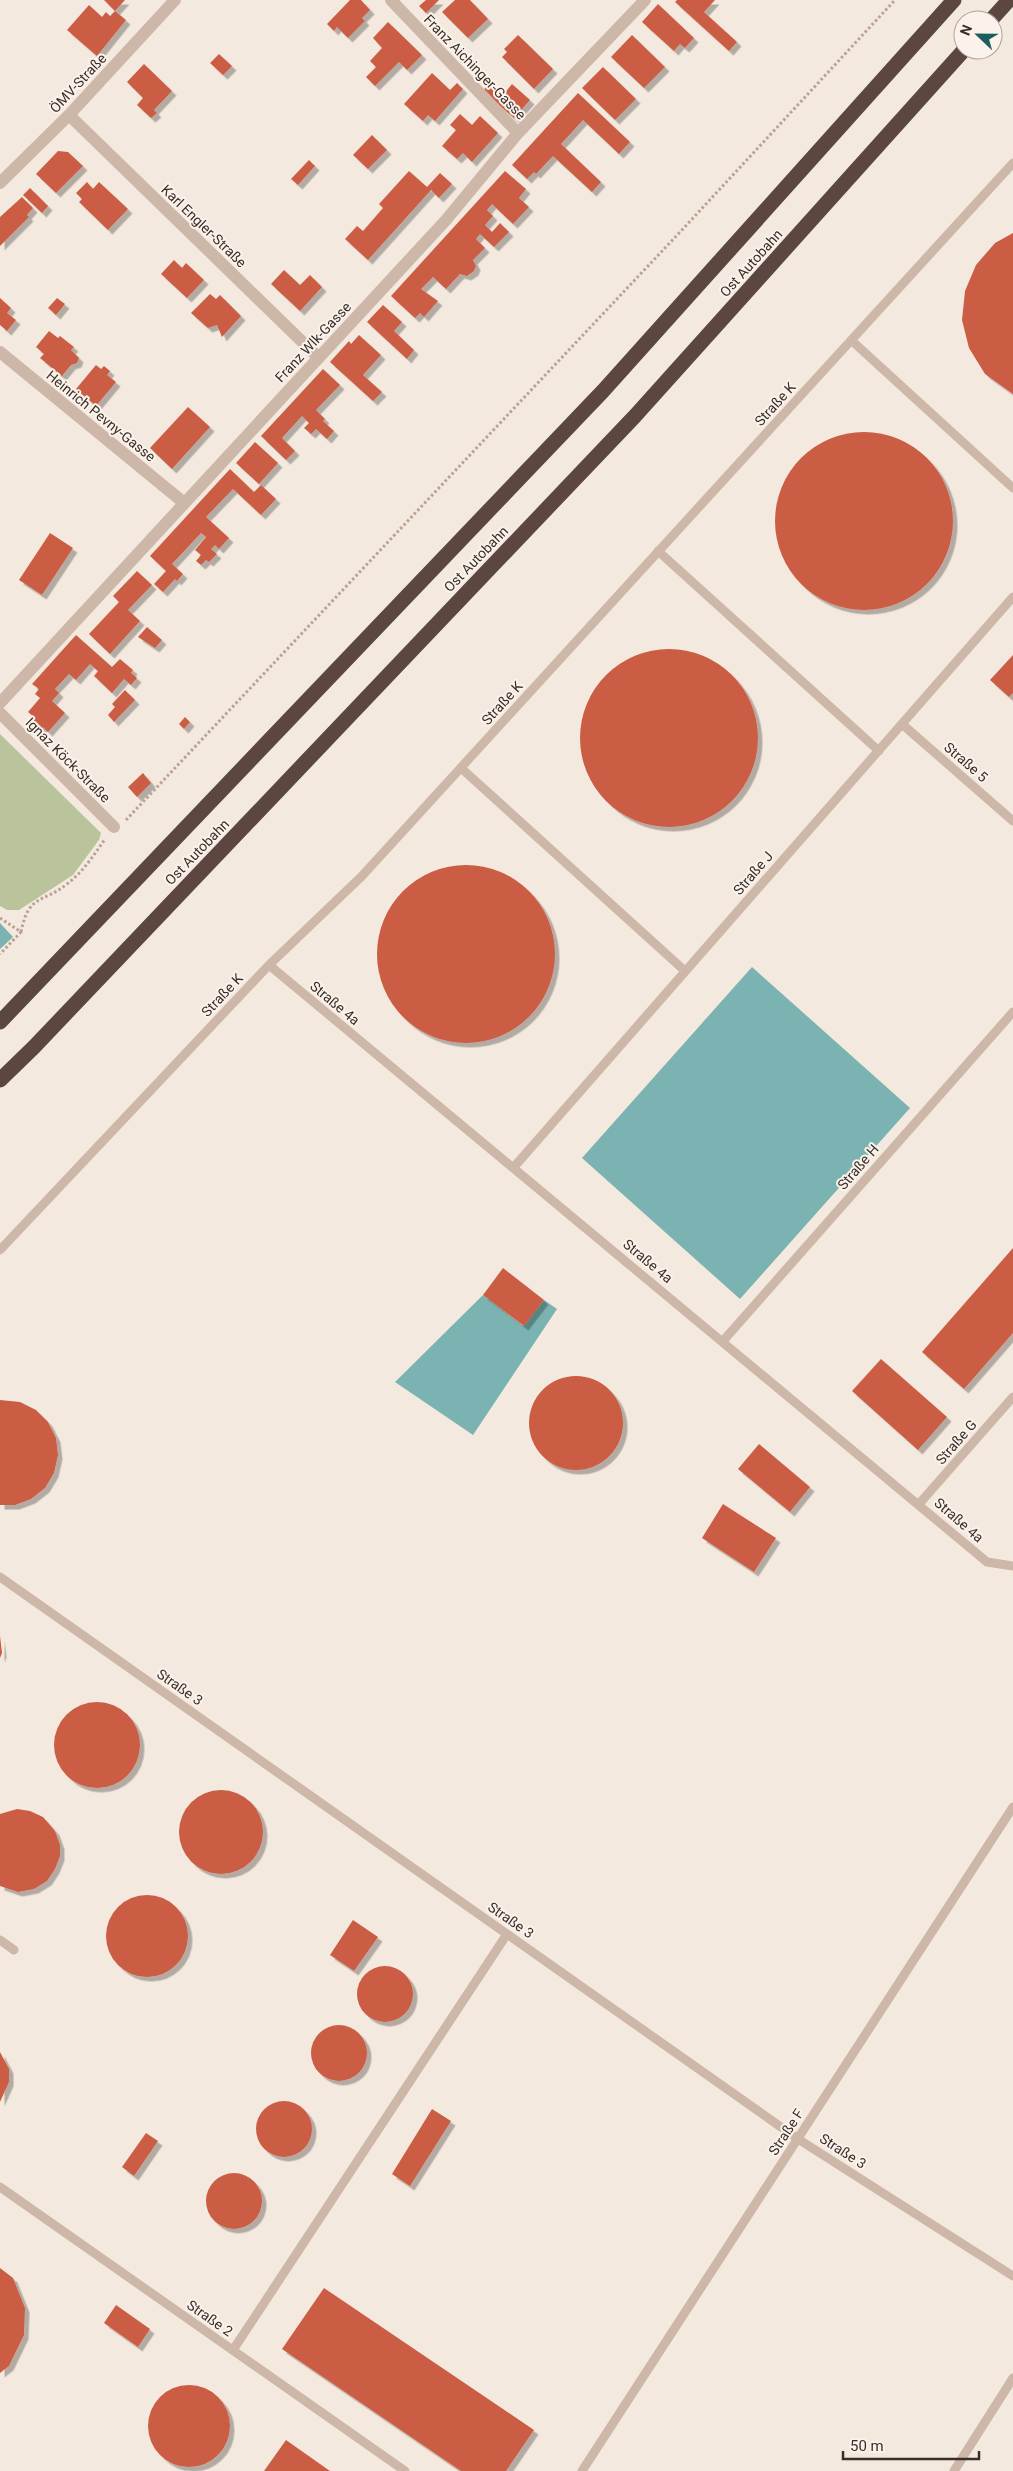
<svg xmlns="http://www.w3.org/2000/svg" width="1013" height="2471" font-family="Roboto,sans-serif">
  <defs>
    <filter id="shadow"><feDropShadow dx="4.5" dy="4.5" stdDeviation="0" flood-color="#0004"/></filter>
  </defs>
  <rect width="100%" height="100%" fill="#f4e9de"/>
  <path fill="#b9c49d" d="M 0,734 L 101,833 L 99,840 L 73,875 L 19,910 L 7,910 L 0,906 Z"/>
  <path fill="#7bb3b2" d="M 0,923 L 13,937 L 0,949 Z
    M 752,967 L 910,1108 L 740,1299 L 582,1158 Z
    M 483,1295 L 523,1326 L 544,1300 L 557,1309 L 473,1435 L 395,1382 Z"/>
  <path fill="#cc5d44" filter="url(#shadow)" d="M 104,0 L 125,0 L 115,11 L 126,20 L 97,56 L 67,30 L 89,5 L 102,17 L 106,12 L 110,16 L 115,11 Z
    M 350,0 L 361,0 L 370,10 L 362,18 L 365,21 L 348,38 L 337,27 L 334,31 L 327,24 Z
    M 426,0 L 439,0 L 426,13 L 419,6 Z
    M 455,0 L 470,0 L 488,19 L 468,38 L 442,12 Z
    M 677,0 L 715,0 L 704,12 L 737,42 L 729,51 L 675,2 Z
    M 658,4 L 694,38 L 685,48 L 680,44 L 674,51 L 642,22 Z
    M 388,22 L 422,55 L 407,70 L 399,62 L 375,86 L 366,77 L 376,67 L 370,61 L 382,48 L 373,38 Z
    M 518,35 L 553,69 L 534,89 L 502,57 L 507,52 L 504,49 Z
    M 632,35 L 665,67 L 644,88 L 611,57 Z
    M 219,54 L 232,66 L 223,75 L 210,63 Z
    M 144,64 L 172,91 L 154,110 L 157,113 L 151,118 L 137,105 L 143,98 L 127,82 Z
    M 603,67 L 636,99 L 615,120 L 582,88 Z
    M 432,73 L 450,90 L 457,83 L 463,89 L 435,121 L 428,115 L 423,121 L 404,104 Z
    M 489,83 L 503,95 L 512,84 L 530,100 L 514,118 L 483,91 Z
    M 578,93 L 630,142 L 619,154 L 583,120 L 561,144 L 601,182 L 592,192 L 553,156 L 536,174 L 534,172 L 527,179 L 512,165 Z
    M 460,114 L 472,125 L 480,116 L 498,133 L 472,162 L 463,153 L 457,159 L 442,146 L 456,130 L 450,125 Z
    M 372,135 L 387,150 L 368,169 L 353,155 Z
    M 58,151 L 68,152 L 83,166 L 56,193 L 36,174 Z
    M 309,160 L 315,166 L 298,185 L 291,179 Z
    M 409,171 L 427,187 L 440,173 L 452,184 L 439,198 L 431,190 L 368,260 L 345,239 L 357,226 L 363,231 L 383,208 L 379,204 Z
    M 505,171 L 526,189 L 519,198 L 529,207 L 513,224 L 492,204 L 487,210 L 493,216 L 485,225 L 492,232 L 500,223 L 509,232 L 494,247 L 480,234 L 476,239 L 485,248 L 473,260 L 476,266 L 474,271 L 467,276 L 460,274 L 446,289 L 433,277 L 421,289 L 438,301 L 424,317 L 420,313 L 415,318 L 391,296 Z
    M 87,182 L 93,189 L 99,182 L 128,209 L 108,230 L 79,202 L 82,199 L 76,193 Z
    M 30,188 L 48,206 L 42,213 L 23,195 Z
    M 22,197 L 33,208 L 27,215 L 29,217 L 0,246 L 0,217 Z
    M 1013,233 L 1013,394 L 985,374 L 969,348 L 962,320 L 965,291 L 976,265 L 995,243 Z
    M 174,260 L 182,268 L 186,263 L 204,280 L 187,298 L 161,274 Z
    M 284,270 L 300,285 L 310,275 L 322,287 L 300,311 L 271,284 Z
    M 210,294 L 216,299 L 220,295 L 241,316 L 222,337 L 217,325 L 208,328 L 191,313 Z
    M 0,298 L 11,308 L 7,313 L 16,320 L 7,331 L 0,325 Z
    M 57,298 L 65,304 L 56,315 L 48,308 Z
    M 383,305 L 402,322 L 394,331 L 414,350 L 407,359 L 367,322 Z
    M 49,331 L 58,338 L 60,336 L 74,347 L 71,350 L 79,358 L 77,363 L 71,365 L 62,376 L 40,358 L 44,354 L 36,347 Z
    M 359,335 L 381,355 L 363,375 L 382,392 L 373,401 L 330,362 L 349,341 L 351,344 Z
    M 96,365 L 101,369 L 104,366 L 110,371 L 107,375 L 116,382 L 96,406 L 76,389 Z
    M 323,369 L 340,385 L 316,410 L 325,419 L 323,421 L 334,431 L 327,439 L 316,429 L 311,434 L 304,428 L 309,423 L 302,416 L 282,438 L 295,451 L 286,460 L 261,436 Z
    M 188,407 L 210,427 L 172,469 L 150,448 Z
    M775 521a89 89 0 1 1 178 0a89 89 0 1 1-178 0Z
    M 255,442 L 278,463 L 259,484 L 236,463 Z
    M 230,469 L 254,492 L 261,485 L 276,499 L 261,515 L 233,489 L 206,517 L 229,538 L 219,549 L 215,545 L 211,549 L 217,554 L 209,562 L 206,560 L 201,565 L 196,561 L 201,555 L 195,550 L 206,537 L 201,533 L 172,564 L 183,574 L 177,581 L 175,579 L 163,592 L 154,584 L 166,571 L 150,556 Z
    M 50,533 L 73,548 L 42,595 L 19,580 Z
    M 137,571 L 152,585 L 128,610 L 140,621 L 110,654 L 89,634 L 119,602 L 113,596 Z
    M 147,627 L 162,640 L 155,648 L 138,637 Z
    M 76,635 L 112,667 L 120,659 L 133,670 L 131,673 L 137,678 L 131,685 L 124,679 L 112,693 L 94,676 L 98,671 L 90,664 L 76,680 L 69,674 L 55,689 L 59,693 L 52,701 L 65,713 L 48,732 L 43,727 L 40,731 L 30,722 L 34,717 L 28,712 L 40,698 L 35,694 L 39,689 L 32,684 Z
    M580 738a89 89 0 1 1 178 0a89 89 0 1 1-178 0Z
    M 1013,655 L 1013,693 L 1009,697 L 990,680 Z
    M 125,690 L 135,700 L 114,722 L 108,715 L 115,707 L 112,704 Z
    M 185,717 L 190,722 L 184,729 L 179,724 Z
    M 143,773 L 151,783 L 137,797 L 128,787 Z
    M377 954a89 89 0 1 1 178 0a89 89 0 1 1-178 0Z
    M 1013,1248 L 1013,1333 L 964,1389 L 922,1352 Z
    M 503,1268 L 544,1300 L 524,1326 L 483,1295 Z
    M 881,1359 L 947,1417 L 918,1450 L 852,1391 Z
    M529 1423a47 47 0 1 1 94 0a47 47 0 1 1-94 0Z
    M 0,1400 L 20,1402 L 36,1410 L 48,1422 L 56,1438 L 58,1455 L 54,1473 L 45,1488 L 31,1499 L 15,1505 L 0,1505 Z
    M 759,1444 L 810,1487 L 790,1512 L 738,1469 Z
    M 723,1504 L 776,1538 L 754,1572 L 702,1538 Z
    M 0,1636 L 2,1653 L 0,1658 Z
    M54 1745a43 43 0 1 1 86 0a43 43 0 1 1-86 0Z
    M179 1832a42 42 0 1 1 84 0a42 42 0 1 1-84 0Z
    M 17,1809 L 30,1811 L 43,1817 L 55,1831 L 60,1845 L 60,1856 L 55,1869 L 47,1881 L 34,1889 L 18,1892 L 0,1886 L 0,1814 Z
    M106 1936a41 41 0 1 1 82 0a41 41 0 1 1-82 0Z
    M 353,1920 L 378,1937 L 354,1971 L 330,1955 Z
    M357 1994a28 28 0 1 1 56 0a28 28 0 1 1-56 0Z
    M311 2053a28 28 0 1 1 56 0a28 28 0 1 1-56 0Z
    M 0,2052 L 9,2069 L 9,2082 L 0,2102 Z
    M256 2129a28 28 0 1 1 56 0a28 28 0 1 1-56 0Z
    M 432,2109 L 451,2121 L 410,2186 L 392,2174 Z
    M 146,2133 L 158,2141 L 134,2176 L 122,2167 Z
    M206 2201a28 28 0 1 1 56 0a28 28 0 1 1-56 0Z
    M 0,2268 L 13,2278 L 25,2308 L 24,2335 L 9,2366 L 0,2373 Z
    M 324,2288 L 534,2430 L 506,2471 L 461,2471 L 282,2349 Z
    M 116,2305 L 150,2329 L 138,2347 L 104,2323 Z
    M148 2426a41 41 0 1 1 82 0a41 41 0 1 1-82 0Z
    M 286,2440 L 330,2471 L 264,2471 Z"/>
  <g fill="none" stroke-linecap="round" stroke-linejoin="round">
    <path stroke="#b9a193" stroke-width="3" stroke-dasharray="2.5 2.5" stroke-linecap="butt" d="M 126,820 L 681,231 L 895,0
      M 0,918 L 21,932 L 0,954
      M 21,932 C 29,893 42,904 67,884 C 83,872 94,855 105,839"/>
    <path stroke="#cdb7a9" stroke-width="9" d="M 851,340 L 1013,488
      M 658,551 L 879,751
      M 902,724 L 1013,821
      M 461,768 L 685,971
      M 269,965 L 987,1562 L 1013,1566
      M 514,1167 L 1013,597
      M 0,1250 L 269,965 L 362,876 L 1013,163
      M 723,1341 L 1013,1012
      M 919,1504 L 1013,1397
      M 0,1577 L 798,2139 L 1013,2276
      M 0,1940 L 14,1950
      M 0,2187 L 405,2471
      M 233,2350 L 507,1934
      M 582,2471 L 1013,1807
      M 954,2471 L 1013,2378"/>
    <path stroke="#cdb7a9" stroke-width="12" d="M 391,0 L 518,133
      M 69,115 L 319,358
      M 0,183 L 69,115 L 175,0
      M 0,352 L 183,502
      M 0,703 L 446,220 L 518,133 L 645,0
      M 0,713 L 114,827"/>
    <path stroke="#5b4740" stroke-width="15" d="M 991,20 L 1009,0
      M 0,1022 L 603,391 L 954,0
      M 0,1080 L 34,1047 L 635,416 L 964,50"/>
  </g>
  <g text-anchor="middle" stroke-width="4" stroke-linejoin="round" paint-order="stroke">
    <g font-size="14" fill="#3a2e29" stroke="#fbf3eb">
      <text transform="translate(475 67) rotate(46)" y="5">Franz Aichinger-Gasse</text>
      <text transform="translate(78 83) rotate(-47)" y="5">ÖMV-Straße</text>
      <text transform="translate(204 226) rotate(44)" y="5">Karl Engler-Straße</text>
      <text transform="translate(751 263) rotate(-48)" y="5">Ost Autobahn</text>
      <text transform="translate(313 342) rotate(-47)" y="5">Franz Wlk-Gasse</text>
      <text transform="translate(775 404) rotate(-48)" y="5">Straße K</text>
      <text transform="translate(101 416) rotate(39)" y="5">Heinrich Pevny-Gasse</text>
      <text transform="translate(476 559) rotate(-46)" y="5">Ost Autobahn</text>
      <text transform="translate(502 703) rotate(-48)" y="5">Straße K</text>
      <text transform="translate(68 760) rotate(45)" y="5">Ignaz Köck-Straße</text>
      <text transform="translate(966 762) rotate(41)" y="5">Straße 5</text>
      <text transform="translate(197 852) rotate(-46)" y="5">Ost Autobahn</text>
      <text transform="translate(753 873) rotate(-49)" y="5">Straße J</text>
      <text transform="translate(222 995) rotate(-47)" y="5">Straße K</text>
      <text transform="translate(335 1003) rotate(40)" y="5">Straße 4a</text>
      <text transform="translate(858 1167) rotate(-49)" y="5">Straße H</text>
      <text transform="translate(648 1261) rotate(40)" y="5">Straße 4a</text>
      <text transform="translate(956 1442) rotate(-49)" y="5">Straße G</text>
      <text transform="translate(959 1520) rotate(41)" y="5">Straße 4a</text>
      <text transform="translate(180 1687) rotate(35)" y="5">Straße 3</text>
      <text transform="translate(511 1920) rotate(35)" y="5">Straße 3</text>
      <text transform="translate(786 2132) rotate(-57)" y="5">Straße F</text>
      <text transform="translate(843 2151) rotate(33)" y="5">Straße 3</text>
      <text transform="translate(210 2318) rotate(35)" y="5">Straße 2</text>
    </g>
  </g>
  <g transform="translate(978 35) rotate(292)"><circle r="24" fill="#fbf3eb" stroke="#aea49d"/>
  <path d="M0-4L9 19L0 12L-9 19Z" fill="#1c5e5e"/>
  <text y="-8" font-size="14" font-weight="bold" text-anchor="middle" fill="#3a2e29">N</text>
  </g>
  <path d="M843 2451v8h136v-8" fill="none" stroke="#3a2e29" stroke-width="2.5"/>
  <text x="850" y="2451" font-size="15" fill="#3a2e29" stroke="#fbf3eb" stroke-width="4" paint-order="stroke">50 m</text>
</svg>
